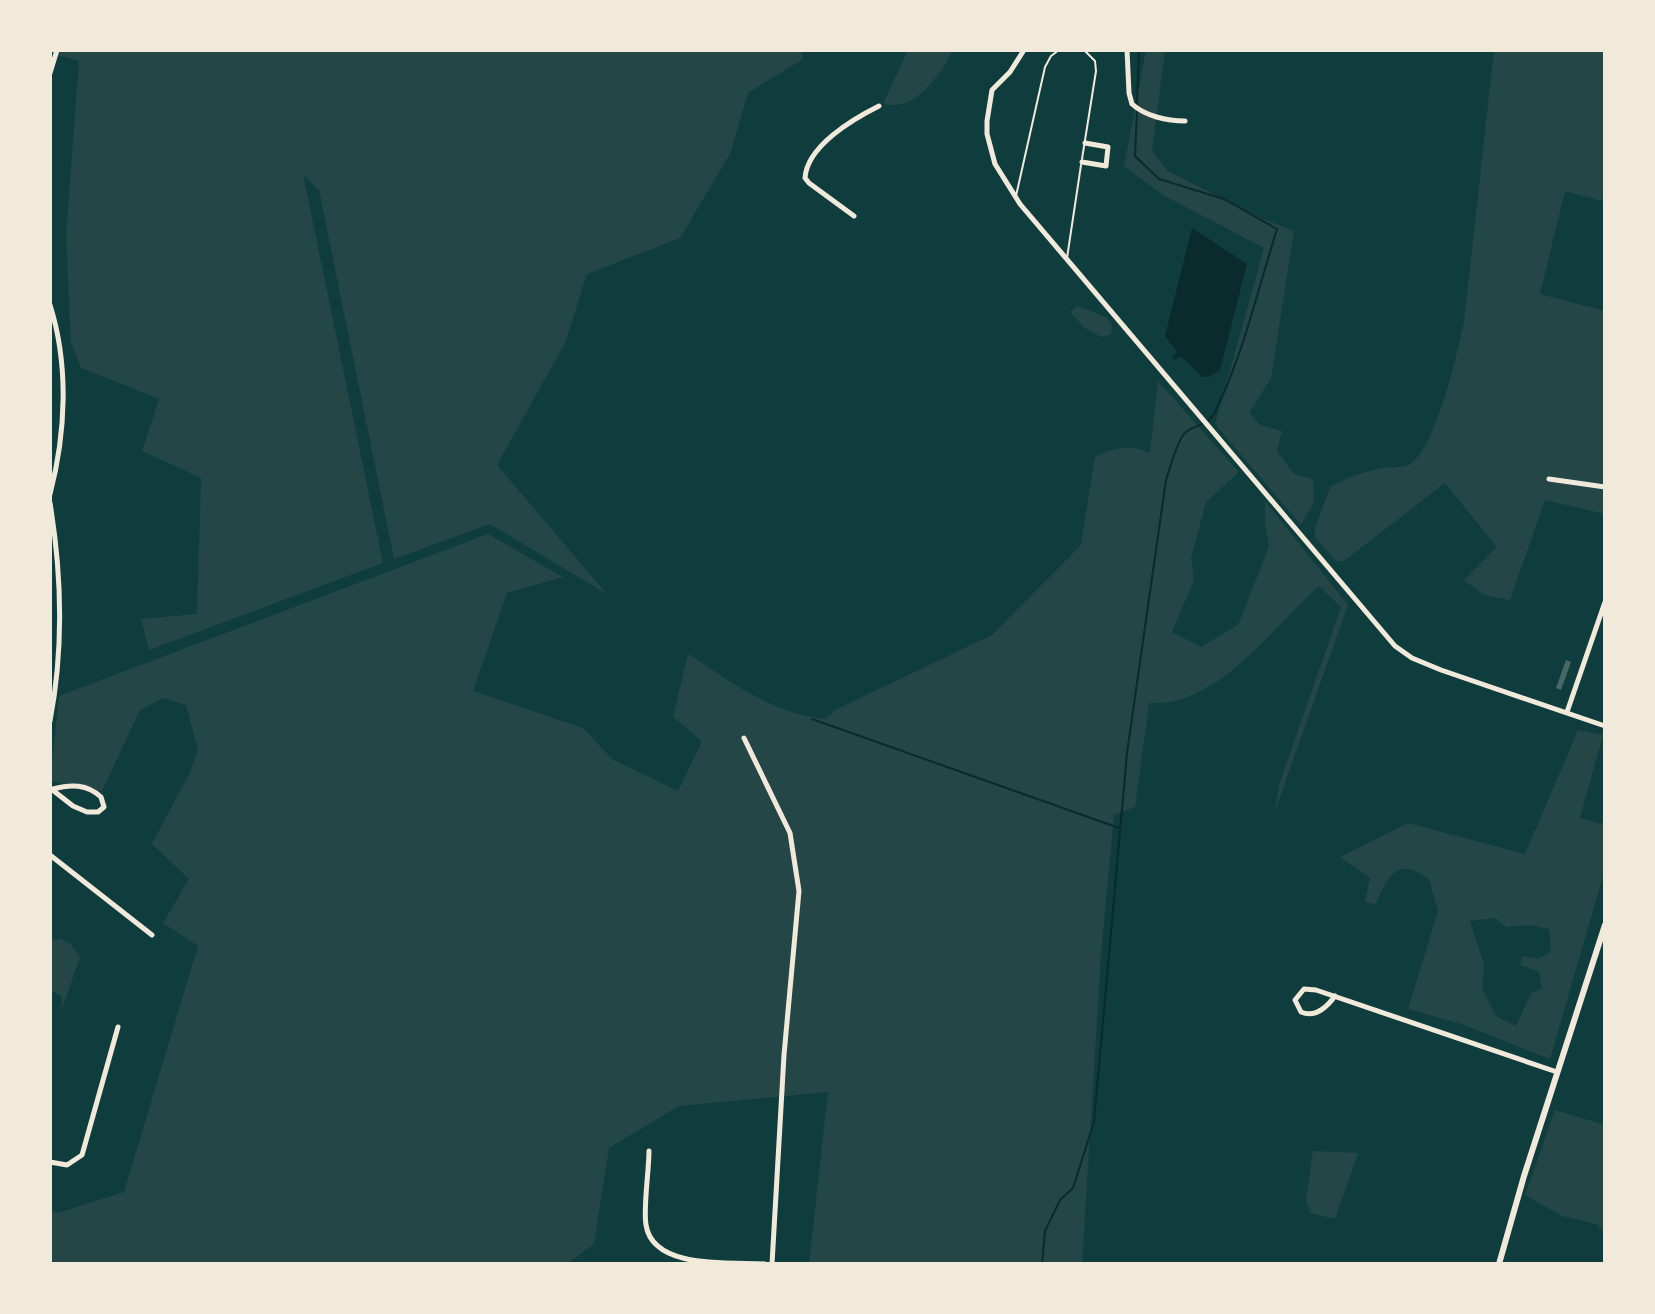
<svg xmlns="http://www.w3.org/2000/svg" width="1655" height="1314" font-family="Figtree,sans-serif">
  <rect width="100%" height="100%" fill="#0f3d3e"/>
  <path fill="#244646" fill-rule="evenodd" d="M 50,50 L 802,50 L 803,59 L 748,93 L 730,154 L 680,238 L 587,274 L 565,343 L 497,465 L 607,594 L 490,524 L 394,559 L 319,190 L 303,174 L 383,563 L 149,650 L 141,619 L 197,614 L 201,478 L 142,451 L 159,399 L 81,368 L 71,342 L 66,235 L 79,61 L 50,53 Z
    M 908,50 L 953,50 C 940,75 916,112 883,104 Z
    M 1146,50 L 1165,50 L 1152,151 L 1168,171 L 1261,218 L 1294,231 L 1271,378 L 1249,413 L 1260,425 L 1282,431 L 1277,451 L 1294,474 L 1313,479 L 1314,502 L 1301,525 L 1215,424 L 1264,248 L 1163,195 L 1124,166 Z
    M 1494,50 L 1605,50 L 1605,195 L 1601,201 L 1565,191 L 1540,294 L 1605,311 L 1605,514 L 1545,500 L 1510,600 L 1484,595 L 1464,580 L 1497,547 L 1445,483 L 1344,561 L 1336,561 L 1315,537 L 1315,528 L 1330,487 C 1347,477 1363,472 1383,468 C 1390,467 1401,468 1408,465 C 1435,454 1458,350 1464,322 Z
    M 1077,306 L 1106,317 L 1112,325 L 1111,334 L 1101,337 L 1085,328 L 1070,312 Z
    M 1158,381 L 1239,472 L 1206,502 L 1191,558 L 1194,580 L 1172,632 L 1201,647 L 1238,625 L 1269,547 L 1265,526 L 1265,501 L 1348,605 L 1275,811 L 1279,785 L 1341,607 L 1319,586 C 1273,627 1217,708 1149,703 L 1135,807 L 1114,815 L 1101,954 L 1082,1264 L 809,1264 L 828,1092 L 679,1106 L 609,1148 L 594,1244 L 567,1264 L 50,1264 L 50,1209 L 58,1213 L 124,1192 L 198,946 L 163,923 L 189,879 L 152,844 L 190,772 L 198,750 L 186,705 L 163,698 L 140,710 L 102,791 L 50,781 L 59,696 L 488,534 L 563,577 L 507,593 L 473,691 L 583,728 L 612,759 L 678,791 L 702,741 L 673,717 L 688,654 C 731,682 774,715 826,719 L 835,710 L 992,635 L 1081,545 L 1095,457 C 1112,447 1132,444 1150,453 Z
    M 1578,730 L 1603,735 L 1580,818 L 1600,824 L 1605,822 L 1605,869 L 1550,1059 L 1461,1024 L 1408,1009 L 1438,911 L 1429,879 C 1396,856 1389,875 1376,904 L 1365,902 L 1370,878 L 1340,857 L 1408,823 L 1525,854 ZM 1495,918 L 1506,927 L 1530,925 L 1549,929 L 1551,951 L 1539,959 L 1522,956 L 1520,965 L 1539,972 L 1542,989 L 1531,993 L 1516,1026 L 1497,1017 L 1482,989 L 1484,965 L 1470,921 Z
    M 60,939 L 70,943 L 80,957 L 61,1012 L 62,997 L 50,990 L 50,940 Z
    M 1555,1110 L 1605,1125 L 1605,1233 L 1596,1224 L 1562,1216 L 1525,1195 Z
    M 1313,1151 L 1358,1153 L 1335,1219 L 1310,1213 L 1306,1200 Z"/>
  <path fill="#0a2a2b" d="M 1192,228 L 1247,264 L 1220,370 L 1209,377 L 1202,377 L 1181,356 L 1174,360 L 1172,358 L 1177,352 L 1165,336 Z"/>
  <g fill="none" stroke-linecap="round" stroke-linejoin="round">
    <path stroke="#0a2a2b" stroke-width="2" d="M 1137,105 L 1139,50
      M 812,719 L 1119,828
      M 1042,1264 L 1045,1231 L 1060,1200 L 1073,1188 L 1094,1122 L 1127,753 L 1166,480 C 1171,466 1175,446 1184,434 C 1194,423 1208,428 1216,410 C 1244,352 1258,289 1277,229 L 1224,199 L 1159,179 L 1135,156 L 1137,111"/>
  </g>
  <path fill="#486865" d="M 1566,660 L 1571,662 L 1561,690 L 1556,688 Z"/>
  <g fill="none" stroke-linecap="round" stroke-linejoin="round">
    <path stroke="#f1e9da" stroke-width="2" d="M 1082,159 L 1096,71 L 1095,61 L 1084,50
      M 1016,196 L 1045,67 L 1051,56 L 1059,50
      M 1067,258 L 1081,165"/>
    <path stroke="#f1e9da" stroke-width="5" d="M 1024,50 L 1010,72 L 992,90 L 987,121 L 987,134 L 995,164 L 1020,204 L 1395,646 L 1412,658 L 1441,670 L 1605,726
      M 1127,50 L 1129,93 L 1132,104 C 1145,116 1167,121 1185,121
      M 50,73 L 57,50
      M 1082,162 L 1106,166 L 1108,147 L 1085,143
      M 854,216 L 809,183 L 805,178 C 807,146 853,119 879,106
      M 50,305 C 69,365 66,433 50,494
      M 1549,479 L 1605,487
      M 50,503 C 62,576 64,648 50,721
      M 1567,712 L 1605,602
      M 744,738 L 790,833 L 799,891 L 784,1055 L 772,1264
      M 50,788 L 73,806 L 87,812 L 98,812 L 104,807 L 101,797 C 87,784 71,784 53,789
      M 50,855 L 152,935
      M 1335,996 C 1327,1007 1315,1018 1301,1012 L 1295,1000 L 1304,989 L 1316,990 L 1557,1072
      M 649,1151 C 649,1171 643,1208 646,1225 C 653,1270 731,1262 765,1264
      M 50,1162 L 67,1165 L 82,1155 L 118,1027"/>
    <path stroke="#f1e9da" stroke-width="6" d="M 1499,1264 L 1524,1176 L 1605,925"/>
  </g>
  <rect width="1655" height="1314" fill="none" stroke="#f1e9da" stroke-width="104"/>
</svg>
